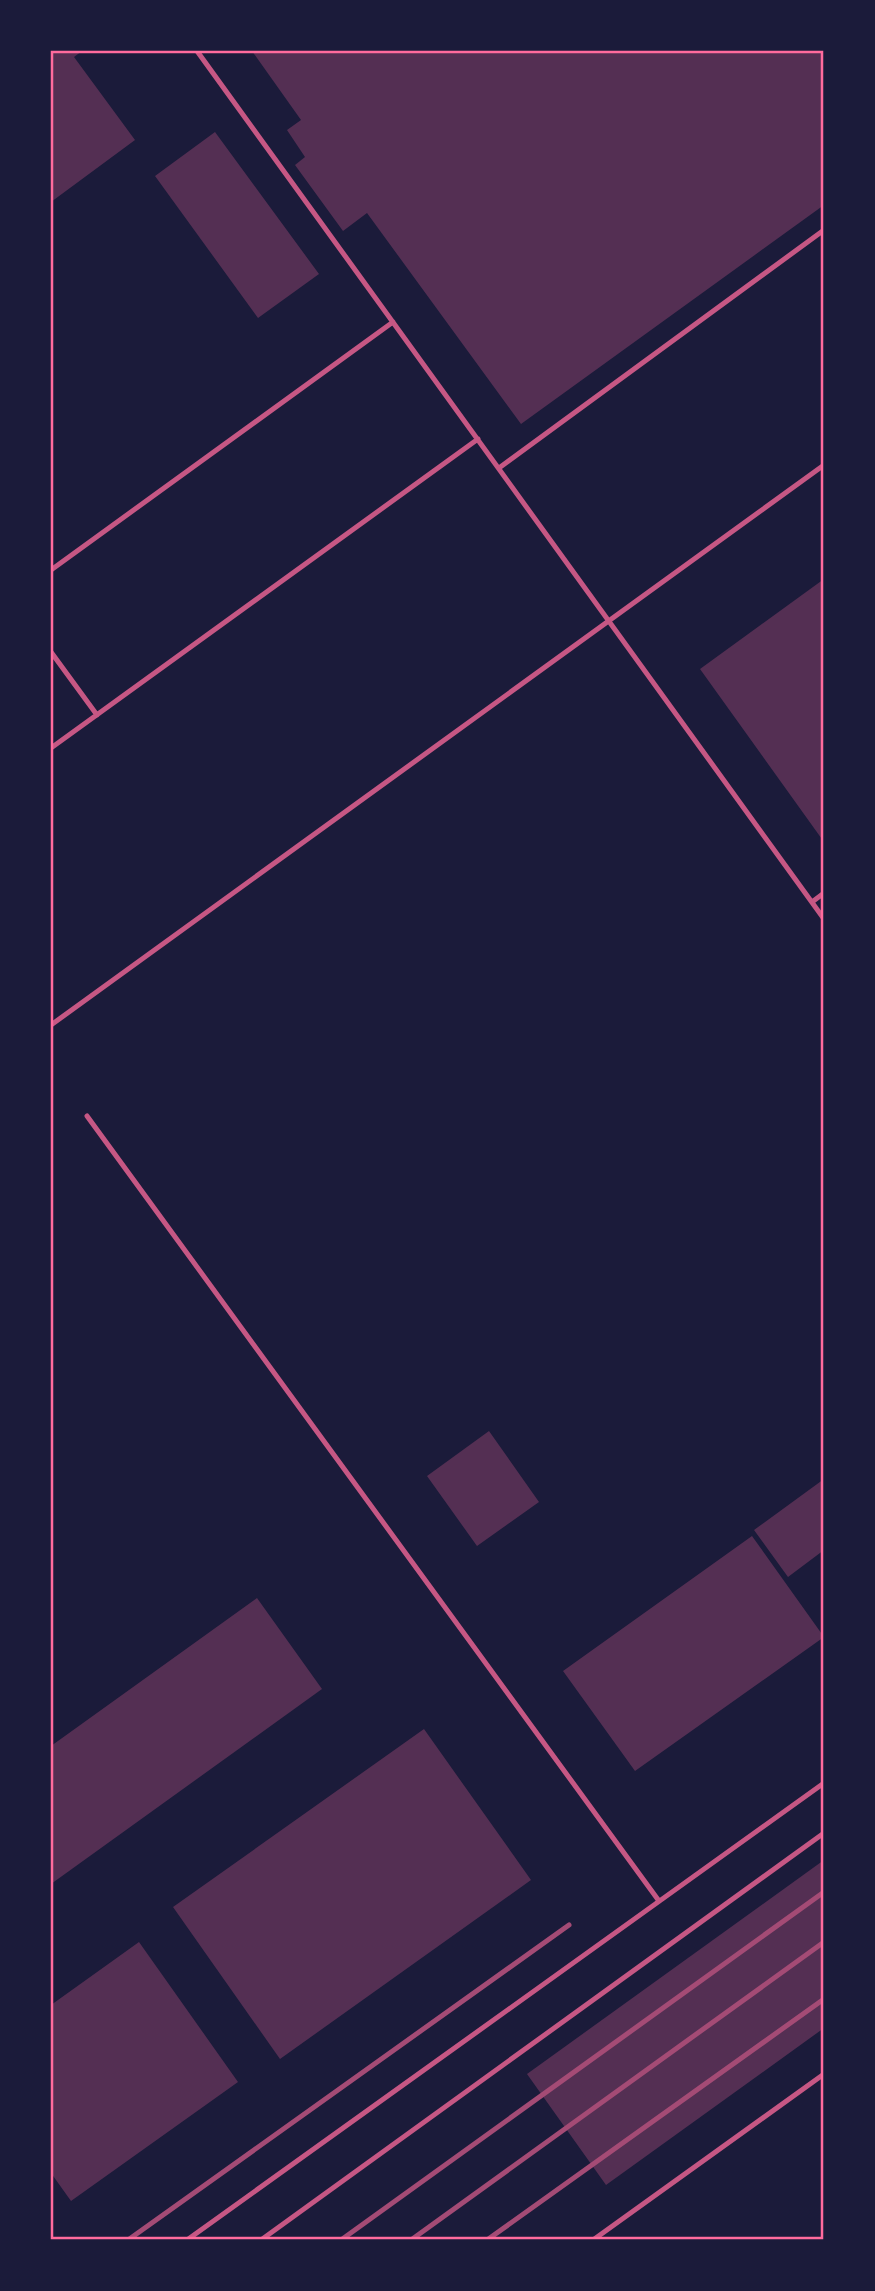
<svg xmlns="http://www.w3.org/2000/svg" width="875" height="2291" font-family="Roboto,sans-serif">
  <rect width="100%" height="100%" fill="#1b1b3a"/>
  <path fill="#542f53" d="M 51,51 L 82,51 L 74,57 L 135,140 L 51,202 Z
    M 252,51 L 824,51 L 824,205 L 521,424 L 367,213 L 343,231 L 295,165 L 305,157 L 287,130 L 301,120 Z
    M 215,132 L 319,274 L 258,318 L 155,176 Z
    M 824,579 L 824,842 L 700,669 Z
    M 489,1431 L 539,1502 L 477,1546 L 427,1476 Z
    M 824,1479 L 824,1550 L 788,1577 L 754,1530 Z
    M 752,1536 L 824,1637 L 635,1771 L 563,1671 Z
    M 257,1598 L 322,1689 L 51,1884 L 51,1746 Z
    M 424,1729 L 531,1880 L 280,2059 L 173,1907 Z
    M 824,1860 L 824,2028 L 606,2185 L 527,2074 Z
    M 139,1942 L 238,2082 L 71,2201 L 51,2173 L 51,2005 Z"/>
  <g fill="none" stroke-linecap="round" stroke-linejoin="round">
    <path stroke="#c65784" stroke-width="5" d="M 197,51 L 824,919
      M 499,468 L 824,230
      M 51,570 L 393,322
      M 51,652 L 97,715
      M 51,748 L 478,439
      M 812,902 L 824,893
      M 51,1025 L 824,465
      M 87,1116 L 659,1901
      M 187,2240 L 824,1783
      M 261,2240 L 824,1833
      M 593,2240 L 824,2074"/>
    <path stroke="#a44b75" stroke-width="5" d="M 128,2240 L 569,1925
      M 341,2240 L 824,1892
      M 411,2240 L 824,1942
      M 487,2240 L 824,1999"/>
  </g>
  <rect width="875" height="2291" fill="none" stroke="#1b1b3a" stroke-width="105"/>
  <rect x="52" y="52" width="770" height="2186" fill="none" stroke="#ff6b9d" stroke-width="2.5"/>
</svg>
